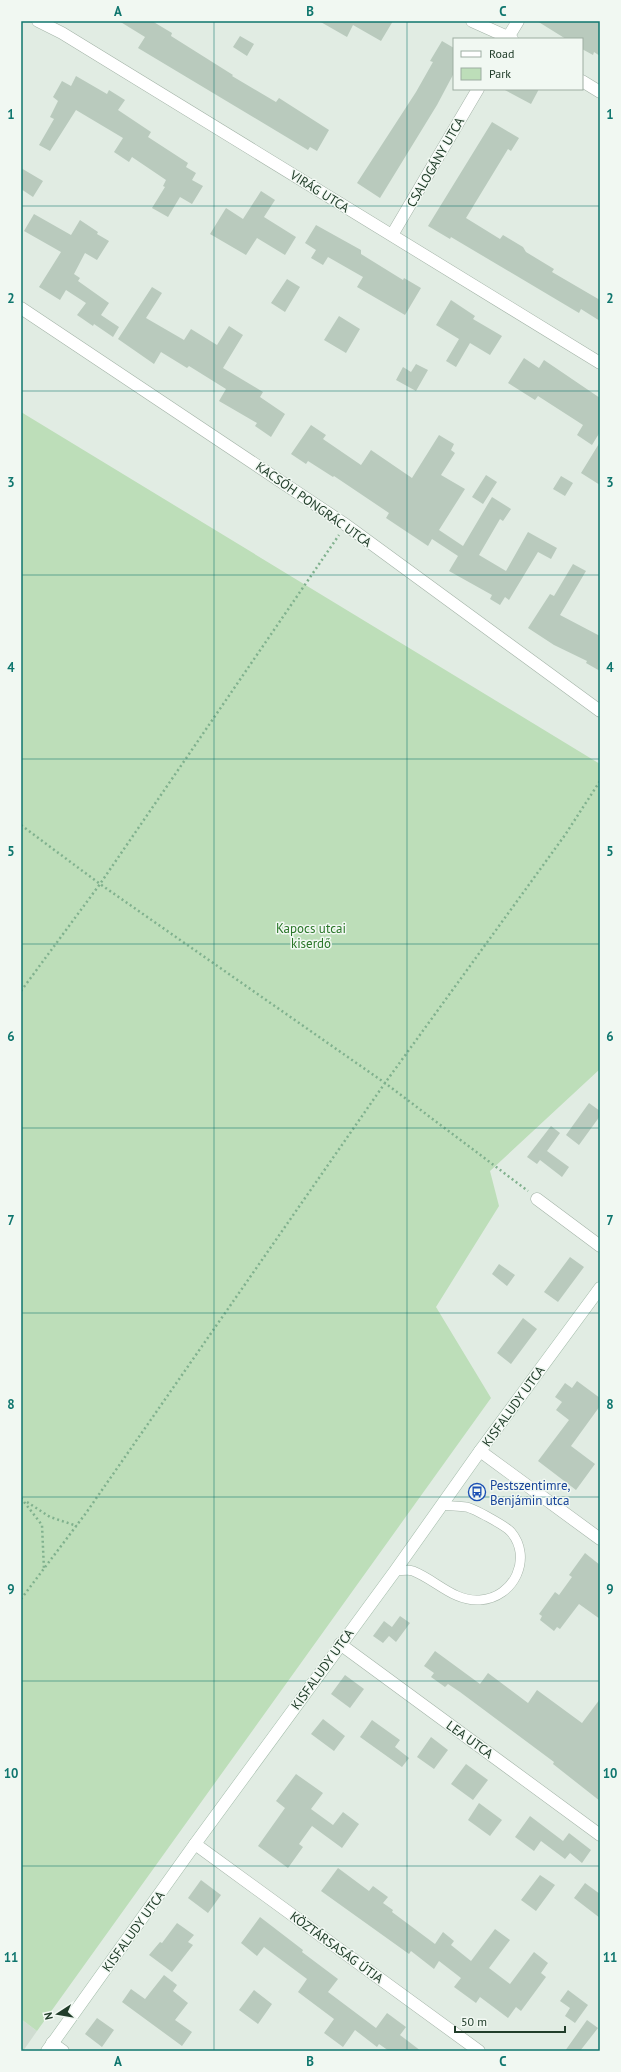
<svg xmlns="http://www.w3.org/2000/svg" width="621" height="2072" font-family="'PT Sans',sans-serif">
  <rect width="100%" height="100%" fill="#e1ece3"/>
  <path fill="#cfdcd1" d="M 21,2019 L 37,2031 L 23,2051 L 21,2051 Z"/>
  <path fill="#bddeb9" d="M 21,412 L 600,764 L 600,1069 L 490,1171 L 499,1206 L 436,1307 L 491,1398 L 37,2031 L 21,2019 Z"/>
  <path fill="#b9cabd" d="M 119,21 L 152,21 L 172,33 L 171,36 L 233,75 L 232,76 L 276,102 L 279,98 L 329,130 L 317,151 L 310,147 L 308,150 L 138,48 L 145,37 Z
    M 319,21 L 393,21 L 381,41 L 353,25 L 347,37 Z
    M 537,21 L 600,21 L 600,56 L 594,52 L 593,55 L 582,49 L 582,39 L 566,39 Z
    M 240,36 L 254,44 L 247,56 L 233,47 Z
    M 442,41 L 454,48 L 454,73 L 437,105 L 380,198 L 357,183 L 416,92 L 433,62 L 430,61 Z
    M 76,76 L 107,94 L 109,90 L 125,100 L 118,110 L 151,132 L 148,137 L 188,163 L 186,167 L 196,173 L 192,180 L 203,186 L 192,204 L 180,197 L 168,217 L 152,208 L 165,187 L 163,186 L 166,180 L 132,157 L 129,162 L 114,152 L 123,138 L 76,110 L 50,151 L 39,145 L 54,119 L 50,117 L 58,101 L 53,97 L 62,81 L 71,86 Z
    M 503,89 L 539,89 L 531,104 Z
    M 492,122 L 519,138 L 511,151 L 508,149 L 466,218 L 500,239 L 503,235 L 523,247 L 526,252 L 554,269 L 552,272 L 600,300 L 600,321 L 581,309 L 579,313 L 451,237 L 450,239 L 428,226 Z
    M 21,168 L 43,181 L 33,197 L 21,189 Z
    M 261,191 L 275,200 L 264,217 L 296,237 L 285,255 L 257,238 L 246,255 L 210,234 L 226,208 L 243,219 Z
    M 34,214 L 71,235 L 80,220 L 98,232 L 97,234 L 109,241 L 97,260 L 85,253 L 74,274 L 80,278 L 78,281 L 109,303 L 101,315 L 119,327 L 113,337 L 94,324 L 93,326 L 77,315 L 86,303 L 66,290 L 60,300 L 39,287 L 61,252 L 24,231 Z
    M 316,225 L 361,250 L 361,254 L 403,280 L 404,278 L 421,288 L 405,315 L 357,287 L 363,277 L 328,257 L 323,265 L 311,258 L 316,250 L 305,243 Z
    M 287,279 L 300,287 L 285,312 L 271,303 Z
    M 152,287 L 162,293 L 146,318 L 184,340 L 191,329 L 217,345 L 229,326 L 243,335 L 223,368 L 263,392 L 260,397 L 285,414 L 271,437 L 255,426 L 257,423 L 219,401 L 226,389 L 189,366 L 187,368 L 161,352 L 154,364 L 118,339 Z
    M 451,300 L 475,316 L 473,319 L 502,336 L 490,355 L 470,343 L 456,367 L 446,361 L 459,339 L 436,325 Z
    M 339,316 L 360,329 L 346,353 L 324,340 Z
    M 524,358 L 539,368 L 544,360 L 600,398 L 600,432 L 592,445 L 577,435 L 583,425 L 538,396 L 535,400 L 508,383 Z
    M 416,364 L 428,370 L 416,391 L 396,380 L 403,367 L 411,372 Z
    M 311,425 L 326,435 L 323,439 L 361,465 L 371,450 L 412,478 L 439,435 L 454,444 L 451,450 L 455,453 L 441,475 L 465,489 L 439,530 L 463,546 L 492,497 L 511,509 L 503,521 L 500,519 L 479,555 L 506,571 L 528,532 L 557,548 L 551,559 L 538,552 L 509,600 L 505,597 L 500,605 L 490,599 L 492,595 L 449,571 L 458,556 L 432,539 L 428,546 L 386,518 L 389,513 L 334,476 L 333,477 L 308,461 L 306,464 L 291,454 Z
    M 600,442 L 600,485 L 581,473 Z
    M 486,475 L 497,482 L 483,504 L 472,497 Z
    M 561,476 L 573,483 L 565,496 L 553,489 Z
    M 573,564 L 586,571 L 560,615 L 600,636 L 600,671 L 586,663 L 587,661 L 554,645 L 528,628 L 550,594 L 554,596 Z
    M 589,1103 L 600,1111 L 600,1116 L 579,1145 L 566,1135 Z
    M 551,1126 L 560,1133 L 547,1151 L 569,1167 L 562,1177 L 540,1160 L 537,1164 L 527,1157 Z
    M 570,1257 L 584,1267 L 558,1302 L 544,1292 Z
    M 499,1264 L 515,1275 L 507,1286 L 492,1274 Z
    M 523,1318 L 537,1329 L 511,1364 L 497,1353 Z
    M 577,1381 L 600,1398 L 600,1406 L 571,1446 L 595,1464 L 576,1490 L 538,1461 L 569,1420 L 556,1410 L 562,1402 L 555,1397 L 565,1383 L 572,1388 Z
    M 585,1553 L 600,1565 L 600,1619 L 579,1604 L 560,1629 L 557,1627 L 554,1631 L 540,1620 L 542,1616 L 539,1614 L 555,1592 L 559,1595 L 572,1577 L 569,1575 Z
    M 400,1616 L 410,1623 L 396,1642 L 389,1636 L 383,1643 L 373,1636 L 384,1621 L 392,1627 Z
    M 435,1651 L 480,1684 L 488,1673 L 528,1703 L 537,1690 L 582,1723 L 600,1699 L 600,1801 L 553,1764 L 554,1762 L 460,1692 L 448,1684 L 445,1687 L 431,1677 L 434,1673 L 424,1666 Z
    M 345,1675 L 364,1689 L 350,1708 L 331,1694 Z
    M 323,1719 L 345,1736 L 334,1751 L 311,1734 Z
    M 372,1720 L 400,1740 L 395,1747 L 409,1758 L 402,1767 L 360,1737 Z
    M 431,1737 L 448,1750 L 434,1769 L 417,1757 Z
    M 466,1764 L 488,1780 L 473,1800 L 451,1784 Z
    M 296,1774 L 323,1793 L 311,1809 L 333,1825 L 343,1812 L 359,1824 L 342,1848 L 312,1826 L 299,1844 L 303,1847 L 288,1868 L 258,1846 L 285,1808 L 276,1801 Z
    M 479,1803 L 502,1820 L 490,1836 L 468,1820 Z
    M 530,1816 L 563,1841 L 569,1833 L 591,1850 L 582,1863 L 570,1853 L 565,1859 L 541,1841 L 534,1851 L 515,1837 Z
    M 338,1868 L 369,1891 L 373,1886 L 388,1897 L 383,1903 L 393,1910 L 392,1912 L 435,1944 L 443,1932 L 454,1941 L 451,1945 L 471,1961 L 495,1929 L 510,1940 L 489,1968 L 510,1984 L 534,1952 L 548,1963 L 541,1973 L 546,1977 L 521,2011 L 516,2007 L 508,2018 L 480,1997 L 476,2003 L 454,1987 L 461,1978 L 439,1961 L 434,1969 L 411,1951 L 409,1954 L 321,1891 Z
    M 540,1875 L 555,1885 L 536,1911 L 521,1900 Z
    M 201,1880 L 221,1895 L 208,1913 L 188,1898 Z
    M 585,1883 L 600,1894 L 600,1918 L 574,1898 Z
    M 260,1917 L 303,1950 L 302,1952 L 338,1979 L 328,1992 L 376,2028 L 387,2013 L 406,2027 L 400,2035 L 421,2051 L 389,2051 L 379,2044 L 377,2047 L 355,2030 L 343,2047 L 324,2033 L 334,2019 L 298,1992 L 307,1979 L 264,1947 L 257,1956 L 241,1943 Z
    M 177,1923 L 194,1935 L 188,1942 L 193,1945 L 172,1972 L 149,1955 L 160,1942 L 162,1943 Z
    M 164,1975 L 177,1985 L 173,1991 L 188,2003 L 175,2020 L 192,2032 L 182,2046 L 122,2002 L 131,1989 L 145,1999 Z
    M 254,1990 L 272,2004 L 258,2024 L 239,2010 Z
    M 568,1990 L 588,2005 L 575,2023 L 565,2016 L 570,2008 L 560,2001 Z
    M 97,2018 L 114,2030 L 102,2047 L 85,2034 Z
    M 587,2020 L 598,2028 L 580,2051 L 565,2051 Z"/>
  <g fill="none" stroke-linecap="round" stroke-linejoin="round">
    <g stroke="#a4b4a8" stroke-width="10">
      <path id="lane" d="M 395,1571 C 401,1571 408,1569 413,1571 C 436,1580 454,1602 480,1600 C 514,1598 533,1558 511,1532 C 506,1526 473,1508 466,1507 C 458,1506 450,1506 442,1505"/>
    </g>
    <g stroke="#a4b4a8" stroke-width="13">
      <path id="street" d="M 38,21 L 62,33 L 600,363
        M 472,21 L 512,39
        M 507,39 L 518,21
        M 582,81 L 600,92
        M 392,235 L 478,89
        M 21,308 L 346,525 L 600,711
        M 537,1199 L 600,1246
        M 480,1451 L 600,1539
        M 340,1644 L 600,1835
        M 195,1844 L 479,2051
        M 52,2043 L 63,2051"/>
    </g>
    <g stroke="#a2bba9" stroke-width="13">
      <path id="secondary" d="M 47,2051 L 195,1844 L 395,1571 L 480,1451 L 600,1288"/>
    </g>
    <path stroke="#80b18e" stroke-width="2.5" stroke-dasharray="2 3" stroke-linecap="butt" d="M 21,825 L 100,884 L 385,1083 L 528,1191
      M 21,991 L 100,884 L 339,535
      M 21,1498 L 42,1525 L 44,1570
      M 27,1502 L 50,1517 L 77,1526
      M 21,1599 L 86,1513 L 385,1083 L 565,835 L 600,781"/>
    <use href="#lane" stroke="#fff" stroke-width="9"/>
    <use href="#street" stroke="#fff" stroke-width="12"/>
    <use href="#secondary" stroke="#fff" stroke-width="12"/>
  </g>
  <path fill="none" stroke="#0f766e" stroke-width="1" stroke-opacity="0.55" d="M 214,21 L 214,2051M 407,21 L 407,2051M 21,206 L 600,206M 21,391 L 600,391M 21,575 L 600,575M 21,759 L 600,759M 21,944 L 600,944M 21,1128 L 600,1128M 21,1313 L 600,1313M 21,1497 L 600,1497M 21,1681 L 600,1681M 21,1866 L 600,1866"/>
  <defs>
    <g id="bus-ring" transform="scale(0.9)"><circle r="9.5" fill="#f1f8f2" stroke="#1a4fb4" stroke-width="1.5"/><path d="M-5-6H5V4H4V6H2V4H-2V6H-4V4H-5ZM-3.5-4V0h7V-4ZM-3.5 1.2v1.5H-2V1.2ZM2 1.2v1.5H3.5V1.2Z" fill="#1a4fb4"/></g>
  </defs>
  <g fill-rule="evenodd">
    <use href="#bus-ring" x="477" y="1492"/>
  </g>
  <g text-anchor="middle" stroke-width="3" stroke-linejoin="round" paint-order="stroke">
    <g font-size="13" fill="#213d2a" stroke="#f1f8f2">
      <text transform="translate(435 162) rotate(-60)" y="5">CSALOGÁNY UTCA</text>
      <text transform="translate(320 191) rotate(32)" y="5">VIRÁG UTCA</text>
      <text transform="translate(314 504) rotate(35)" y="5">KACSÓH PONGRÁC UTCA</text>
      <text transform="translate(513 1406) rotate(-54)" y="5">KISFALUDY UTCA</text>
      <text transform="translate(322 1669) rotate(-54)" y="5">KISFALUDY UTCA</text>
      <text transform="translate(470 1739) rotate(36)" y="5">LEA UTCA</text>
      <text transform="translate(133 1931) rotate(-54)" y="5">KISFALUDY UTCA</text>
      <text transform="translate(337 1947) rotate(36)" y="5">KÖZTÁRSASÁG ÚTJA</text>
    </g>
    <g font-size="13" fill="#2a7629" stroke="#f1f8f2">
      <text x="311" y="933">Kapocs utcai<tspan x="311" dy="15">kiserdő</tspan></text>
    </g>
    <g font-size="13" fill="#164399" stroke="#f1f8f2" text-anchor="start">
      <text x="490" y="1490">Pestszentimre,<tspan x="490" dy="15">Benjámin utca</tspan></text>
    </g>
  </g>
  <rect width="621" height="2072" fill="none" stroke="#f1f8f2" stroke-width="44"/>
  <rect x="453" y="38" width="130" height="52" fill="#f1f8f2" stroke="#9eada2"/>
  <rect x="461" y="51" width="20" height="6" fill="#ffffff" stroke="#9eada2"/>
  <text x="489" y="58" font-size="12" fill="#213d2a">Road</text>
  <rect x="461" y="68" width="20" height="12" fill="#bddeb9" stroke="#9eada2"/>
  <text x="489" y="78" font-size="12" fill="#213d2a">Park</text>
  <g transform="translate(58 2014) rotate(258)" stroke="#f1f8f2" stroke-width="3" paint-order="stroke">
  <path d="M0-3L7 15L0 10L-7 15Z" fill="#213d2a"/>
  <text y="-6" font-size="11" font-weight="bold" text-anchor="middle" fill="#213d2a">N</text>
  </g>
  <path d="M455 2026v6h110v-6" fill="none" stroke="#213d2a" stroke-width="2"/>
  <text x="461" y="2026" font-size="12" fill="#213d2a" stroke="#f1f8f2" stroke-width="3" paint-order="stroke">50 m</text>
  <rect x="22" y="22" width="577" height="2028" fill="none" stroke="#0f766e" stroke-width="1.5"/>
  <g font-size="13" text-anchor="middle" font-weight="bold" fill="#0f766e">
    <text x="118" y="16">A</text>
    <text x="310" y="16">B</text>
    <text x="503" y="16">C</text>
    <text x="11" y="119">1</text>
    <text x="610" y="119">1</text>
    <text x="11" y="303">2</text>
    <text x="610" y="303">2</text>
    <text x="11" y="487">3</text>
    <text x="610" y="487">3</text>
    <text x="11" y="672">4</text>
    <text x="610" y="672">4</text>
    <text x="11" y="856">5</text>
    <text x="610" y="856">5</text>
    <text x="11" y="1041">6</text>
    <text x="610" y="1041">6</text>
    <text x="11" y="1225">7</text>
    <text x="610" y="1225">7</text>
    <text x="11" y="1409">8</text>
    <text x="610" y="1409">8</text>
    <text x="11" y="1594">9</text>
    <text x="610" y="1594">9</text>
    <text x="11" y="1778">10</text>
    <text x="610" y="1778">10</text>
    <text x="11" y="1962">11</text>
    <text x="610" y="1962">11</text>
    <text x="118" y="2066">A</text>
    <text x="310" y="2066">B</text>
    <text x="503" y="2066">C</text>
  </g>
</svg>
